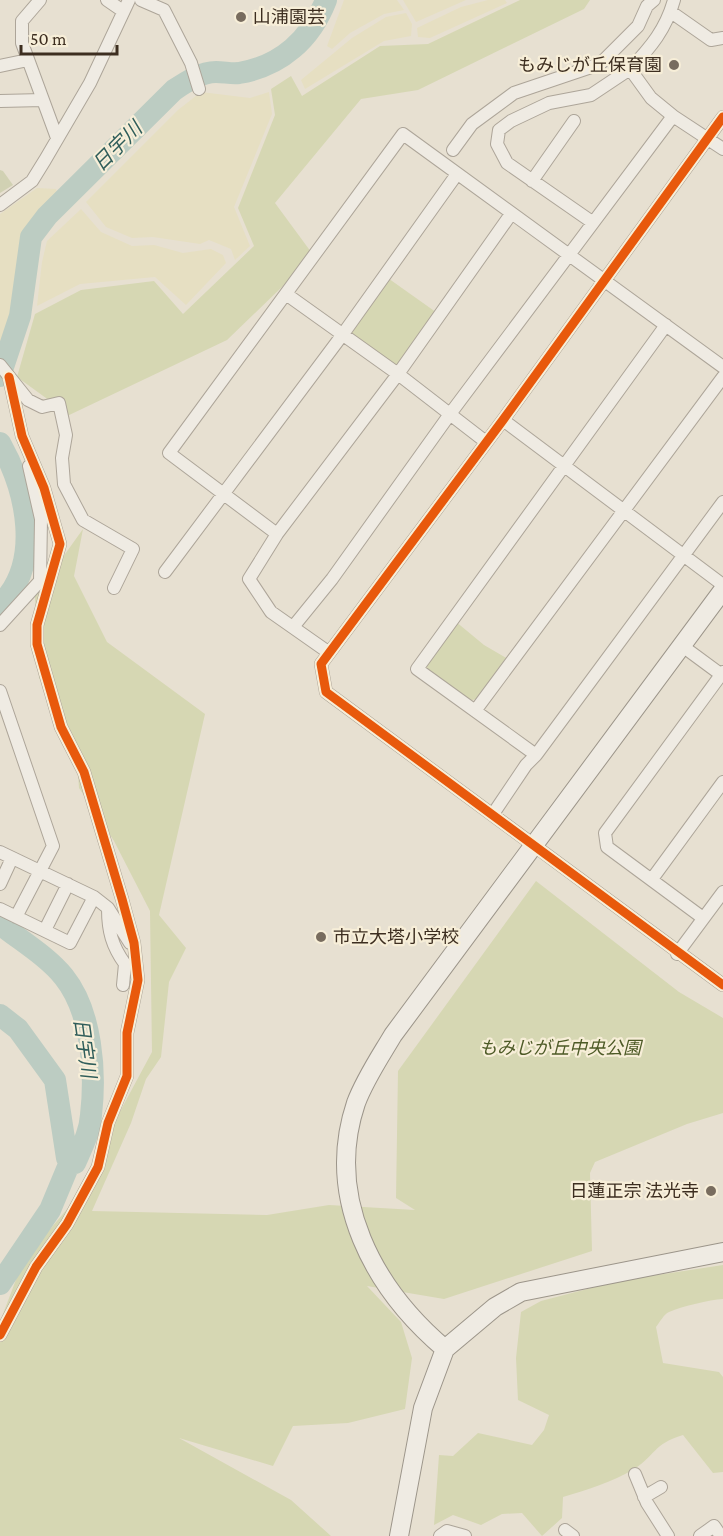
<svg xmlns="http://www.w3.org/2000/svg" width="723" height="1536" font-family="'Crimson Pro','Noto Sans JP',serif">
  <rect width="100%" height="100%" fill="#e7e0d1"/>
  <path fill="#e6dfc2" d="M 344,0 L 397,0 L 404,10 L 384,14 L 350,33 L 332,49 L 327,46 Z
    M 403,0 L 466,0 L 416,22 Z
    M 488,0 L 505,0 L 507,3 L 430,38 L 418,37 L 417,28 L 461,7 Z
    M 406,13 L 412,24 L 411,36 L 384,41 L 305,89 L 301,80 L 352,38 L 386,17 Z
    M 201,92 L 250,98 L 269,92 L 272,114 L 234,207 L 250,246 L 235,260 L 231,249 L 209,240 L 200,244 L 153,237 L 132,238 L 106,227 L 86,202 L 178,110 Z
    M 37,188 L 56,189 L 59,198 L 25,239 L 14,315 L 0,350 L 0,214 Z
    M 81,209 L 101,232 L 132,246 L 154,245 L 183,253 L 211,249 L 223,255 L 226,263 L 186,305 L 155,277 L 80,284 L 37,306 L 42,262 L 47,241 Z"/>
  <path fill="#d6d7b3" d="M 520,0 L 590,0 L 584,9 L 418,90 L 361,99 L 275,203 L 314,256 L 227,340 L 65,417 L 46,398 L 17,377 L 35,314 L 81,290 L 154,281 L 183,314 L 254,246 L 238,208 L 275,115 L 271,89 L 291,76 L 302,96 L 380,46 L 428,44 Z
    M 385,276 L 440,315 L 398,374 L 343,334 Z
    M 83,529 L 74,576 L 107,642 L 205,714 L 159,915 L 186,948 L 169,982 L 161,1057 L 146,1079 L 131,1123 L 92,1211 L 267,1215 L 329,1205 L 415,1210 L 396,1198 L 398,1071 L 536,881 L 679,992 L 723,1018 L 723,1113 L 687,1124 L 595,1162 L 590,1173 L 592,1251 L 444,1299 L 367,1286 L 401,1322 L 412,1358 L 405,1409 L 348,1423 L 293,1426 L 273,1466 L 179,1438 L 291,1500 L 331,1536 L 0,1536 L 0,1322 L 23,1261 L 68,1208 L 152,1052 L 150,911 L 114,841 L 79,788 L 76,744 L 39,678 L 35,596 Z
    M 455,621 L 484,645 L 508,659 L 476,699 L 469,701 L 429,673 L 426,666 Z
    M 723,1265 L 723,1299 C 709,1300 683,1306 669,1312 C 664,1314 660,1322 656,1327 L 663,1363 L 719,1372 L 723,1377 L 723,1472 L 713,1473 L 683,1435 C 653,1444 656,1455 634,1469 C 612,1482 587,1490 563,1497 L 562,1518 L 542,1536 L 522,1513 L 502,1514 L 481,1525 L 453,1515 L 434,1525 L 439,1455 L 453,1456 L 478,1433 L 532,1445 L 544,1430 L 549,1415 L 518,1400 L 516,1358 L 521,1312 L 541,1301 L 618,1281 Z"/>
  <path fill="#d1d1b3" d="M 0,170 L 3,171 L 13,185 L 0,193 Z"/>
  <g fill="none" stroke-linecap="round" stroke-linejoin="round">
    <path stroke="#bcccc2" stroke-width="22" d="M 0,376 L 20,316 L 31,237 L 47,216 L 174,90 C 186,82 201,72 216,72 C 224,72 232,74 239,73 C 281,66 311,39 326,0
      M 0,443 C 27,491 43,563 0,605
      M 0,924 C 21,941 47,956 64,977 C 92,1012 96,1072 91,1115 C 90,1132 82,1147 75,1163 L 70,1162 L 50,1210 L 0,1284
      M 0,1015 L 18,1029 L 55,1080 L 67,1158 L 70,1162"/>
    <g stroke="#ada599" stroke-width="14">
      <path id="street" d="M 40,0 L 22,21 L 22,43 L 57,138
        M 107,0 L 123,11
        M 141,0 L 164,10 L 191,63 L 199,89
        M 671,12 L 711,40 L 723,38
        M 0,66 L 28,60
        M 0,101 L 43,100
        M 673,116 L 723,149
        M 723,117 L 503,420 L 321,664 L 326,692 L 723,985
        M 453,150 L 472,124 L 514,93 L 600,64 L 638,26 L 647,6 L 654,0
        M 532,181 L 574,121
        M 0,205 L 32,181 L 45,160 L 90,83 L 129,0
        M 592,222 L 507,163 L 497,144 L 499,130 L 511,121 L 549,103 L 591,95 L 630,69
        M 286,294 L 398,374 L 486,442
        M 0,365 L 28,400 L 42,407 L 59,403 L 66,435 L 62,458 L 64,484 L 83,520 L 133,549 L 114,588
        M 503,420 L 723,585
        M 277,534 L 169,453 L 403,134 L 723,367
        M 165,572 L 343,334 L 457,174
        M 0,625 L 40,581 L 41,519 L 29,466
        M 293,627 L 332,579 L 450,414 L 673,116 L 651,98 L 630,69 C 651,47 666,29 674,0
        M 681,645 L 723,676
        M 328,652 L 271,612 L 249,579 L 277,534 L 398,374 L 511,214
        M 0,691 L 53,846 L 16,917
        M 475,711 L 723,377
        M 536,755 L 723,502
        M 493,814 L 526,765 L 536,755 L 417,669 L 666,325
        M 0,852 L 94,897 L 108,908 L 130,943
        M 652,879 L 723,782
        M 0,884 L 12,858
        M 0,909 L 70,943 L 94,897
        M 108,909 C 108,931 112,946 125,964 L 123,985
        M 703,918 L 607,847 L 605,833 L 723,672
        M 45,930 L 68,884
        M 677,954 L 723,892
        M 0,1335 L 36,1267 L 67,1224 L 98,1167 L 108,1123 L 127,1076 L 127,1033 L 138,980 L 134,943 L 122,899 L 84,772 L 61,727 L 37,644 L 37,625 L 60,544 L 44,488 L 22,436 L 9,377
        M 635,1474 L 647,1503 L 668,1536
        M 644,1497 L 661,1487
        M 565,1530 L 573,1536
        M 440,1536 L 447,1531 L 465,1536
        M 700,1536 L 714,1526 L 721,1536"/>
    </g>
    <g stroke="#9c958a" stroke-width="20">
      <path id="secondary" d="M 445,1349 C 374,1289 324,1198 356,1103 C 365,1079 380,1057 393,1035 L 723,590
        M 399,1536 L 423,1408 L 445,1349 L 495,1307 L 521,1292 L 723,1252"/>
    </g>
    <use href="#street" stroke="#efebe3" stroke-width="12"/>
    <use href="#secondary" stroke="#efebe3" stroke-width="18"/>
    <g stroke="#f7eed8" stroke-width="13">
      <path id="cycleway" d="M 723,117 L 503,420 L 321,664 L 326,692 L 723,985
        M 0,1335 L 36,1267 L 67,1224 L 98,1167 L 108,1123 L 127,1076 L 127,1033 L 138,980 L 134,943 L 122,899 L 84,772 L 61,727 L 37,644 L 37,625 L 60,544 L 44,488 L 22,436 L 9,377"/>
    </g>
    <use href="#cycleway" stroke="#e8590c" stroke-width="9"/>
  </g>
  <g fill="#786c5e" stroke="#f7eed8" stroke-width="2">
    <circle cx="241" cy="17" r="6"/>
    <circle cx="674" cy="65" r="6"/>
    <circle cx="321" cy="937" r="6"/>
    <circle cx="711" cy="1191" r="6"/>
  </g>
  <g text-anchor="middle" stroke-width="4.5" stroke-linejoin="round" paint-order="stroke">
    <g font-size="18" fill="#3d2e20" stroke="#f7eed8" text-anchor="start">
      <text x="253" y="23">山浦園芸</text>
      <text x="662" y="71" text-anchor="end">もみじが丘保育園</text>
      <text x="333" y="943">市立大塔小学校</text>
      <text x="699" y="1197" text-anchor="end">日蓮正宗 法光寺</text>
    </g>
    <g font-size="18" font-style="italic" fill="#4d5a26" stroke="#f7eed8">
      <text x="560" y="1054">もみじが丘中央公園</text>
    </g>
    <g font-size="20" font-style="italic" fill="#2f5d5a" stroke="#f7eed8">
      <text transform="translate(117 146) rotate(-45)" y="7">日宇川</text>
      <text transform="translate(85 1048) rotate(82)" y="7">日宇川</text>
    </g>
  </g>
  <path d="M21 45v9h96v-9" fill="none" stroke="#3d2e20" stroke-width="3"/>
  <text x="30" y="45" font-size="18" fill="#3d2e20" stroke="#f7eed8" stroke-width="4.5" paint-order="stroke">50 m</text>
</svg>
